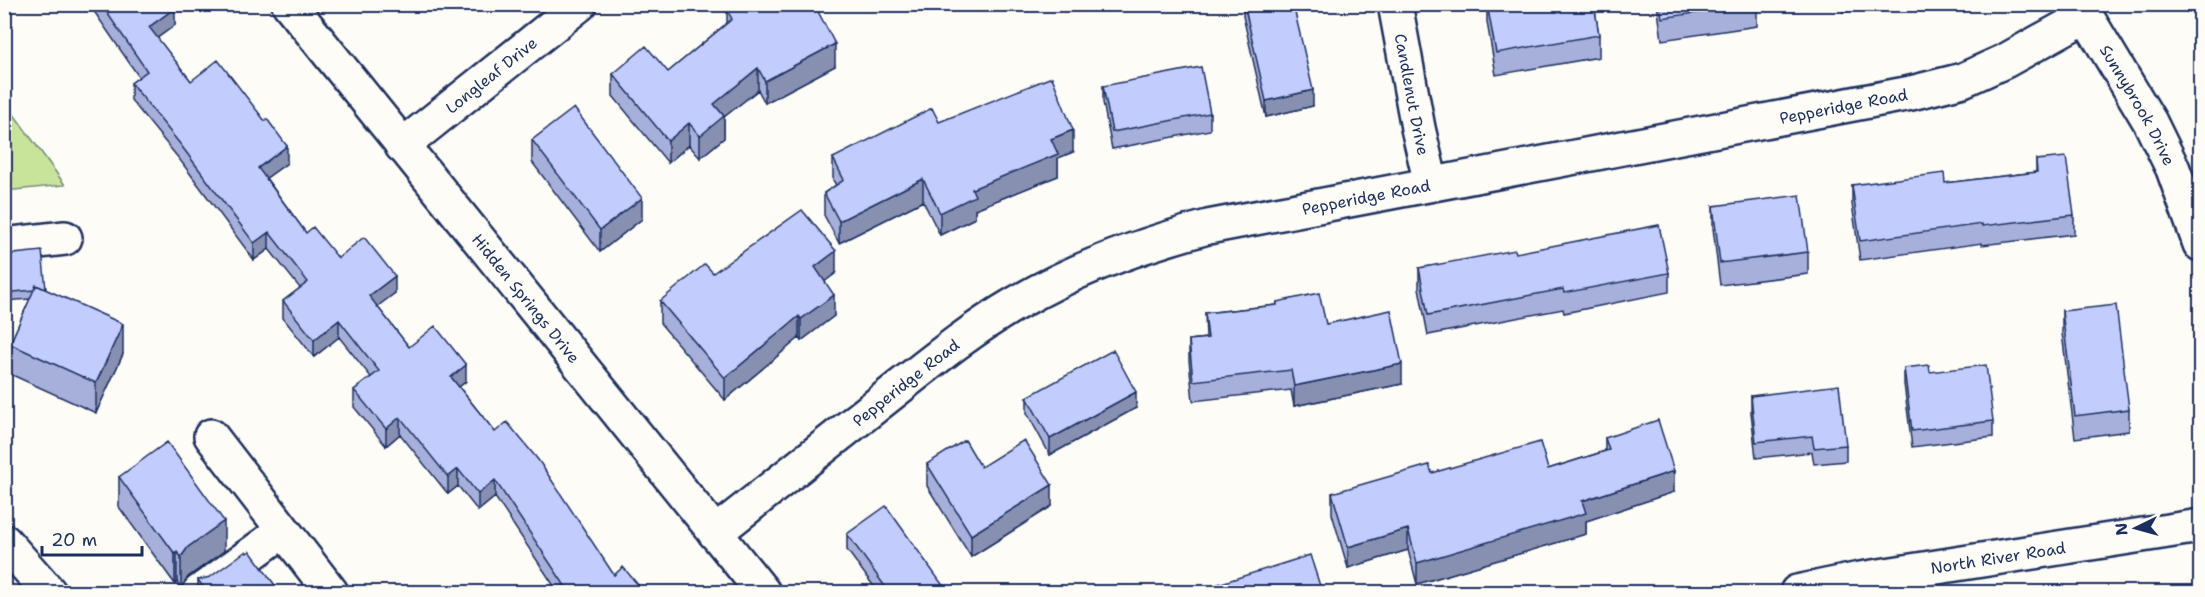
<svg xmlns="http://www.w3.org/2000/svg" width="2205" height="597" font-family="'Shantell Sans',sans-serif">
  <rect width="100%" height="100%" fill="#fdfcf7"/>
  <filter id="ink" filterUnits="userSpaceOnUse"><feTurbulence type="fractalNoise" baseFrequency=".0167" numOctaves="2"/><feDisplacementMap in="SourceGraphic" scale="12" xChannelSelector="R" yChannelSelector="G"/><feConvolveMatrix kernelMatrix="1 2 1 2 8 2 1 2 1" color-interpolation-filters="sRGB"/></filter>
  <g filter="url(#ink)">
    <path fill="#c8e39a" stroke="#72897c" stroke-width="1.5" d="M 5,102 L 65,185 L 5,191 Z"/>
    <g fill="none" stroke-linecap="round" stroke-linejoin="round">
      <g stroke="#1b2f5e" stroke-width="38">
        <g id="minor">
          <path id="s1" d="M 289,4 L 763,592"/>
          <path id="s2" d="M 1395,4 L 1418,128 L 1431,184"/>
          <path id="s3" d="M 2079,4 L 2150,122 L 2173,169 L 2200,244"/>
          <path id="s4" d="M 402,146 L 580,4"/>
          <path d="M 4,245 L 65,238"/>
          <path d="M 211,436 L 331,592"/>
          <path id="s5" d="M 715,533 C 771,489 827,445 883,400 C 925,367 967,332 1015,304 C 1075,269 1140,245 1208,227 L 1911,93 L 1963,80 L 2005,61 L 2086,16"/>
          <path d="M 4,541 L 49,592"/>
          <path d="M 199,592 L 283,531"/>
          <path id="s6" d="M 1797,592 L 1860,579 L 2200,526"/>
        </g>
      </g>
      <use href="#minor" stroke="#fdfcf7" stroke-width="33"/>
    </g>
    <path fill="#a7b0da" stroke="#1b2f5e" stroke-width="1.5" d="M 89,4 L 173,4 L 175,25 L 157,38 L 191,81 L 287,163 L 266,178 L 306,233 L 338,258 L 395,293 L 377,306 L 409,347 L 466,381 L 459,387 L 495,432 L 614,575 L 644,592 L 558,592 L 495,497 L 478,511 L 458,486 L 448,494 L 400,434 L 386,446 L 354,407 L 354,390 L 371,377 L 339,337 L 314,357 L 283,318 L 283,301 L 300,288 L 269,249 L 254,260 L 180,160 L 131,100 L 131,83 L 139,77 Z
      M 733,4 L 830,4 L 817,11 L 835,66 L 765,103 L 758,90 L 724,117 L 724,138 L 700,158 L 689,145 L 668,163 L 613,96 L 613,74 L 668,72 L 727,23 L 727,10 L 734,7 Z
      M 1243,4 L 1293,4 L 1313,106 L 1266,117 L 1243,16 Z
      M 1487,4 L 1594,4 L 1599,35 L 1599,57 L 1496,75 L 1487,22 Z
      M 1657,4 L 1757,4 L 1757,26 L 1662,40 Z
      M 2189,4 L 2200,4 L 2200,24 Z
      M 1103,86 L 1210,113 L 1210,130 L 1112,149 L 1103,102 Z
      M 939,122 L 1073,152 L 1058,158 L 1058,176 L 975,209 L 975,218 L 940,235 L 923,201 L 839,243 L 824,215 L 824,193 L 836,185 L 833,180 L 833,158 Z
      M 532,140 L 642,219 L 600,252 L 532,162 Z
      M 2036,160 L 2074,215 L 2074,234 L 1982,245 L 1982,243 L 1860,260 L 1852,204 L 1852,185 L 1945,183 L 2036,172 Z
      M 1713,206 L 1808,252 L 1808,274 L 1720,285 L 1713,228 Z
      M 1516,253 L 1669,273 L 1669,292 L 1564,313 L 1563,309 L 1428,335 L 1419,288 L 1419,268 Z
      M 4,255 L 123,354 L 96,413 L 10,374 L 10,344 L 30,299 L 4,301 Z
      M 713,273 L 836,273 L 825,281 L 834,316 L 801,341 L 799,338 L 725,400 L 660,323 L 660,301 Z
      M 1277,302 L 1326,324 L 1402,384 L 1294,406 L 1291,390 L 1193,401 L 1189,360 L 1189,340 L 1206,338 L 1205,313 L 1277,305 Z
      M 2062,311 L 2129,409 L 2129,431 L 2075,438 L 2062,333 Z
      M 1904,368 L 1930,372 L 1993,421 L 1993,437 L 1912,447 L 1904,384 Z
      M 1751,396 L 1846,445 L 1846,461 L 1814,464 L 1812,452 L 1756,458 L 1751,412 Z
      M 1027,397 L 1136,408 L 1050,455 L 1027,413 Z
      M 1605,438 L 1674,492 L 1586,521 L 1586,534 L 1417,584 L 1408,550 L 1348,568 L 1332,514 L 1332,493 L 1432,473 L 1548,469 L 1605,451 Z
      M 927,464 L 981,467 L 1052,506 L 971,557 L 927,486 Z
      M 119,477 L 224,551 L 188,577 L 181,588 L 177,582 L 175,584 L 119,507 Z
      M 847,534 L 944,592 L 878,592 L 847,550 Z
      M 198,580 L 280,592 L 198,592 Z"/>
    <path fill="#8890b2" stroke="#1b2f5e" stroke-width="1.5" d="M 808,4 L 830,4 L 808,16 Z
      M 1843,4 L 1876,4 L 1843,12 Z
      M 175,8 L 175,25 L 149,44 L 149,27 Z
      M 835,44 L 835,66 L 765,103 L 765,81 Z
      M 758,68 L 758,90 L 724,117 L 724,138 L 700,158 L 700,136 L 714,104 Z
      M 1313,90 L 1313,106 L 1266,117 L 1266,101 Z
      M 689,123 L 689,145 L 668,163 L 668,141 Z
      M 1073,130 L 1073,152 L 1058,158 L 1058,176 L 975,209 L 975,218 L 940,235 L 940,213 L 972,189 L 1051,139 Z
      M 287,146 L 287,163 L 258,184 L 258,168 Z
      M 923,179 L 923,201 L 839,243 L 839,221 Z
      M 642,198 L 642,219 L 600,252 L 600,230 Z
      M 269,232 L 269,249 L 254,260 L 254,243 Z
      M 836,251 L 836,273 L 815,289 L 815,267 Z
      M 395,276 L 395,293 L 369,313 L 369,296 Z
      M 834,295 L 834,316 L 801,341 L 801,319 Z
      M 799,316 L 799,338 L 725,400 L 725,378 Z
      M 339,320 L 339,337 L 314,357 L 314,340 Z
      M 123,324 L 123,354 L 96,413 L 96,383 Z
      M 1402,364 L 1402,384 L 1294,406 L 1294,386 Z
      M 466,365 L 466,381 L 451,394 L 451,377 Z
      M 1136,392 L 1136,408 L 1050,455 L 1050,439 Z
      M 400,417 L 400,434 L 386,446 L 386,429 Z
      M 458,469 L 458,486 L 448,494 L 448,477 Z
      M 1674,471 L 1674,492 L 1586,521 L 1586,534 L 1417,584 L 1417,563 L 1582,501 Z
      M 495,480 L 495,497 L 478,511 L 478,494 Z
      M 1052,485 L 1052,506 L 971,557 L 971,535 Z
      M 224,521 L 224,551 L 188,577 L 181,588 L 181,557 L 188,547 Z
      M 1408,529 L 1408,550 L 1348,568 L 1348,547 Z
      M 177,552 L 177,582 L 175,584 L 175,554 Z
      M 944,587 L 944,592 L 937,592 Z"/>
    <path fill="#c2cdfe" stroke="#1b2f5e" stroke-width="1.5" d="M 101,4 L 173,4 L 175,8 L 149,27 L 191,81 L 218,60 L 265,121 L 267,119 L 287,146 L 258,168 L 306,233 L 313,227 L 338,258 L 364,237 L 395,276 L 369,296 L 409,347 L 435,326 L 466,365 L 451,377 L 495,432 L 507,422 L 539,461 L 614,575 L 623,567 L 644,592 L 569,592 L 495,480 L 478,494 L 458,469 L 448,477 L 400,417 L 386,429 L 354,390 L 379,371 L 339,320 L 314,340 L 283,301 L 308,282 L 269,232 L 254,243 L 180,144 L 131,83 L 147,71 Z
      M 738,4 L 814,4 L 835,44 L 765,81 L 758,68 L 714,104 L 724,116 L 700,136 L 689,123 L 668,141 L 613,74 L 646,46 L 668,72 L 732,19 L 727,10 Z
      M 1244,4 L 1293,4 L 1313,90 L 1266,101 Z
      M 1487,4 L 1594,4 L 1599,35 L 1496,53 Z
      M 1660,4 L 1757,4 L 1662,18 Z
      M 1201,67 L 1210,113 L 1112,132 L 1103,86 Z
      M 1052,77 L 1073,130 L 1051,139 L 1058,154 L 972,189 L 975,196 L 940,213 L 923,179 L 839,221 L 824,193 L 844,180 L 833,158 L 932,108 L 939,122 Z
      M 574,108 L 642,198 L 600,230 L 532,140 Z
      M 2066,157 L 2074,215 L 1982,226 L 1982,224 L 1860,241 L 1852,185 L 1944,173 L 1945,183 L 2037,172 L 2036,160 Z
      M 1800,195 L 1808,252 L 1720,263 L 1713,206 Z
      M 802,210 L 836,251 L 815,267 L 834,295 L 801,319 L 799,316 L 725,378 L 660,301 L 705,264 L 713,273 Z
      M 1659,225 L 1669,273 L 1564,293 L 1563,289 L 1428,315 L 1419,268 L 1515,250 L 1516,253 Z
      M 42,251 L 46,289 L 36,285 L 34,290 L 4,293 L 4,255 Z
      M 36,285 L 123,324 L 96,383 L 10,344 Z
      M 1319,293 L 1326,324 L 1391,310 L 1402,364 L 1294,386 L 1291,370 L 1193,381 L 1189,340 L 1208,338 L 1205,313 L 1277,305 L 1277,302 Z
      M 2116,305 L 2129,409 L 2075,416 L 2062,311 Z
      M 1113,350 L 1136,392 L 1050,439 L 1027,397 Z
      M 1929,365 L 1930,372 L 1986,365 L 1993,421 L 1912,431 L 1904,368 Z
      M 1839,385 L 1846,445 L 1814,448 L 1812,436 L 1756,442 L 1751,396 Z
      M 1658,420 L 1674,471 L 1582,501 L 1586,513 L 1417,563 L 1408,529 L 1348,547 L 1332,493 L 1429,465 L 1432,473 L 1540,442 L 1548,469 L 1609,450 L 1605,438 Z
      M 965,440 L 981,467 L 1024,440 L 1052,485 L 971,535 L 927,464 Z
      M 167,442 L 224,521 L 188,547 L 181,557 L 177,552 L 175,554 L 119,477 Z
      M 886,506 L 944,587 L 937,592 L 889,592 L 847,534 Z
      M 246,551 L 247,553 L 250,551 L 280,592 L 207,592 L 198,580 L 210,577 Z
      M 1310,555 L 1322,592 L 1217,592 L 1215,585 Z"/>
  </g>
  <g text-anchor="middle" stroke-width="5" stroke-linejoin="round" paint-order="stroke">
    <g font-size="16" fill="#1b2f5e" stroke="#fdfcf7">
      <text dy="6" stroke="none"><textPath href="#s4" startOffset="114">Longleaf Drive</textPath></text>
      <text dy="6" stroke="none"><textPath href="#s2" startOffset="92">Candlenut Drive</textPath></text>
      <text dy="6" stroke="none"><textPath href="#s5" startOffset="1233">Pepperidge Road</textPath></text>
      <text dy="6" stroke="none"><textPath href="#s3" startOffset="117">Sunnybrook Drive</textPath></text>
      <text dy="6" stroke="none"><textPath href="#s5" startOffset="747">Pepperidge Road</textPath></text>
      <text dy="6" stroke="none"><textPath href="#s1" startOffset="378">Hidden Springs Drive</textPath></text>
      <text dy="6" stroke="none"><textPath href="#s5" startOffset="243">Pepperidge Road</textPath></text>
      <text dy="6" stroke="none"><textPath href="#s6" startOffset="204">North River Road</textPath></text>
    </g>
  </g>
  <rect width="2205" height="597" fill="none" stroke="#fdfcf7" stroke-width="24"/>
  <rect x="12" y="12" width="2181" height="573" fill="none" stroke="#1b2f5e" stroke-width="2" filter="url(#ink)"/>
  <g transform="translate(2136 528) rotate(265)" stroke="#fdfcf7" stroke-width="4.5" paint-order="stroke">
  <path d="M0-4.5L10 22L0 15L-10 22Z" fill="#1b2f5e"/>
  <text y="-9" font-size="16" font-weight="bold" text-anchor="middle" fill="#1b2f5e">N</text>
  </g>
  <path d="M42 546v9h100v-9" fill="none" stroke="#1b2f5e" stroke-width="3"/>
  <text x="51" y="546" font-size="18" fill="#1b2f5e" stroke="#fdfcf7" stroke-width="4.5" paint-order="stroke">20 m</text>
</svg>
